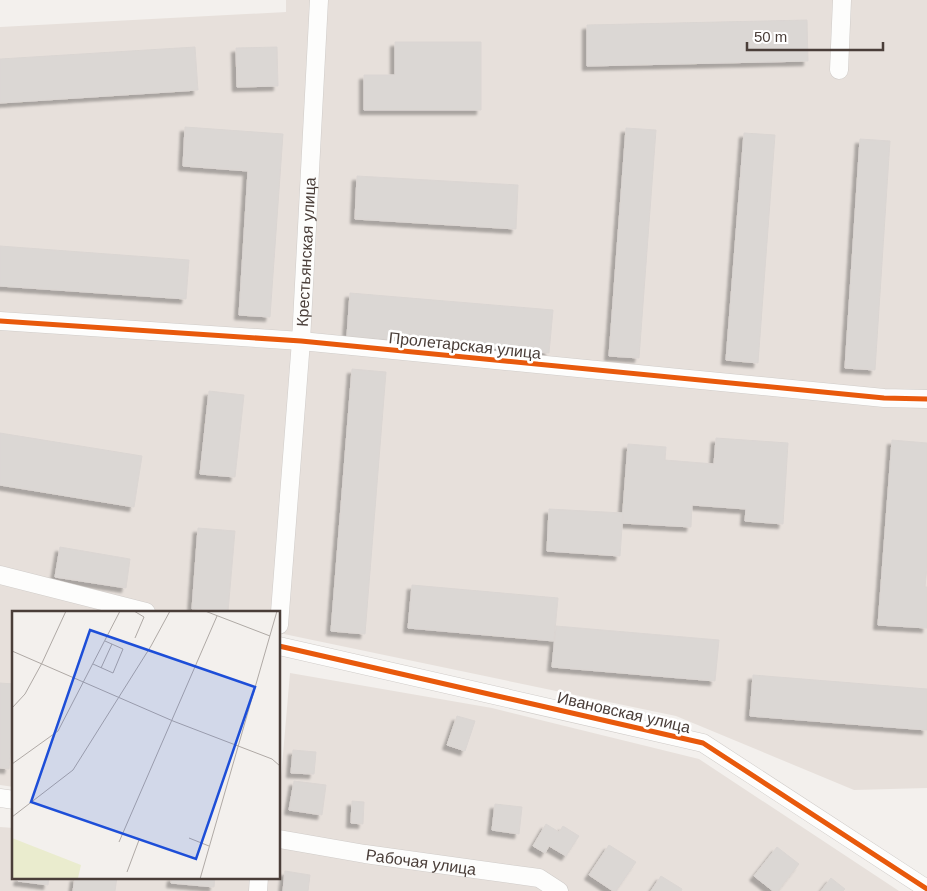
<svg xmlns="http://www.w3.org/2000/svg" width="927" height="891" font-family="Helvetica,sans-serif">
  <defs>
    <filter id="shadow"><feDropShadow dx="-4.5" dy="4.5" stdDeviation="1" flood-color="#0004"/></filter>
  </defs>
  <rect width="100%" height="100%" fill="#f3f0ed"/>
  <path fill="#e7e0db" d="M 286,0 L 927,0 L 927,788 L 854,790 L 676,716 L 279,633 L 279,612 L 14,612 L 14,787 L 0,785 L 0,27 L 286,12 Z
    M 290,673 L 492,708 L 699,759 L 899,891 L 0,891 L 0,827 L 14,828 L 14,877 L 279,877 L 279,801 Z"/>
  <path fill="#dbd7d4" stroke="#dbd6d3" filter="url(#shadow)" d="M 807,20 L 808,61 L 587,66 L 587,25 Z
    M 395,42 L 481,42 L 481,110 L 364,110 L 364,75 L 395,75 Z
    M 195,47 L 198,90 L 0,103 L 0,59 Z
    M 277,47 L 278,86 L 237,87 L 236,48 Z
    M 185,127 L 283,134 L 270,317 L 239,315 L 248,171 L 183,166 Z
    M 626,128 L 656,130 L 639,358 L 609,356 Z
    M 744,133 L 775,135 L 758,363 L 726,360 Z
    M 860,139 L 890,141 L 875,370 L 845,368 Z
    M 357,176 L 518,185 L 516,229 L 355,219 Z
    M 0,246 L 189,260 L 186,299 L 0,286 Z
    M 350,293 L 553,310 L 549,353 L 347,336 Z
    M 352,369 L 386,372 L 365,634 L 331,631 Z
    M 209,391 L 244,395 L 235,477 L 200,474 Z
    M 0,433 L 142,456 L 134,507 L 0,485 Z
    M 716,438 L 788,443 L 783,524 L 745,521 L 746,509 L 692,505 L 691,527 L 622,523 L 628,444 L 666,447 L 665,460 L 714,464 Z
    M 892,440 L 927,443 L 927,567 L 925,587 L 927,587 L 927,628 L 878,625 Z
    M 549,509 L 623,513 L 620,556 L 547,551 Z
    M 198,528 L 235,531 L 228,612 L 192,609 Z
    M 60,547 L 130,559 L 126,588 L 55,577 Z
    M 412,585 L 558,598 L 554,641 L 408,628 Z
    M 556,626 L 719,640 L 715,681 L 552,667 Z
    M 753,675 L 927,689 L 927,730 L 750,716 Z
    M 0,683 L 14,684 L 14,713 L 9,769 L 0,768 Z
    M 457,716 L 475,721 L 465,751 L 447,745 Z
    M 293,750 L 316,752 L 314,774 L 291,773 Z
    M 294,781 L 326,785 L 322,815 L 289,810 Z
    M 352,801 L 364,802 L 363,824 L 351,823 Z
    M 495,804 L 522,807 L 519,834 L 492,830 Z
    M 546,824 L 559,832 L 563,826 L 579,836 L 566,856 L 549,846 L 545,853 L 533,846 Z
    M 609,845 L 636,862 L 616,891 L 613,891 L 589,875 Z
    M 777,847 L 799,864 L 778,891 L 773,891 L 754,876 Z
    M 285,871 L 310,875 L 308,891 L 283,891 Z
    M 661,876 L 682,889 L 681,891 L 651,891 Z
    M 19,877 L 49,877 L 48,885 L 18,881 Z
    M 75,877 L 117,877 L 115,891 L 73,891 Z
    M 172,877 L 215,877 L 214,887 L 171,883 Z
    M 831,878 L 845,889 L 843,891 L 821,891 Z"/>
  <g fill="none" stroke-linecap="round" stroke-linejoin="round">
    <g stroke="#d0ccc9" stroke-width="19">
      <g id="minor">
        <path d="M 839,70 L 842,0"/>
        <path d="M 0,321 L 301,341 L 884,398 L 927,399"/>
        <path d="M 0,575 L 146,612"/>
        <path id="s1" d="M 279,625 L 301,341 L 319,0"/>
        <path d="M 279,646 L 703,743 L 927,889"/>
        <path d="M 0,798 L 14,800"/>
        <path id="s2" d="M 279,839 L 365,854 L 539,878 L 559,891"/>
        <path d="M 258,891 L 259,877"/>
      </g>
    </g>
    <use href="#minor" stroke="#fdfdfc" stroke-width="18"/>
    <g stroke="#fff" stroke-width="8">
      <path id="cycleway" d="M 0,321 L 301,341 L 884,398 L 927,399
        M 279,646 L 703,743 L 927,889"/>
    </g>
    <use href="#cycleway" stroke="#e8590c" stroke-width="5"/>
  </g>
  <g text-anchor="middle" stroke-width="5" stroke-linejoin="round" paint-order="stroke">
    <g font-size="16" fill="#4a3e39" stroke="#fff">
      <text dy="6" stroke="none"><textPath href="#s1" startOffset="374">Крестьянская улица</textPath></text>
      <text transform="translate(465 345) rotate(6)" y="6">Пролетарская улица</text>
      <text transform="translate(624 712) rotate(13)" y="6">Ивановская улица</text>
      <text dy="6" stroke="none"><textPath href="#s2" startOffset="144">Рабочая улица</textPath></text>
    </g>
  </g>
  <g transform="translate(12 611)">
    <rect width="268" height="268" fill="#f3f0ed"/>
    <path d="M 0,227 L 69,254 L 66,267 L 0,267 Z" fill="#eaecce"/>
    <path fill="none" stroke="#afa9a5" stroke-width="1" d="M 122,0 L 132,6 L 123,27M 193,0 L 258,25M 0,40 L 161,110 L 260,148 L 268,155M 81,53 L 101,62 L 111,38 L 93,30M 89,57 L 100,33M 0,97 L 13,83 L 30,52 L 54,0M 0,153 L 46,120 L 108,0M 0,206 L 61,159 L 139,35 L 158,0M 177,227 L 197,235M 107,231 L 205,5M 115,261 L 127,229M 188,268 L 265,0"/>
    <path fill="#1d4ed8" fill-opacity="0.15" stroke="#1d4ed8" stroke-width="2.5" d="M 78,19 L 243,76 L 184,248 L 19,191 Z"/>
    <rect width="268" height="268" fill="none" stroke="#4a3e39" stroke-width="2.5"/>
  </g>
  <path d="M747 42v8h136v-8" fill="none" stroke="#4a3e39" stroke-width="2.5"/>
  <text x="754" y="42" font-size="15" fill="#4a3e39" stroke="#ffffff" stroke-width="4" paint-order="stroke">50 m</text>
</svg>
